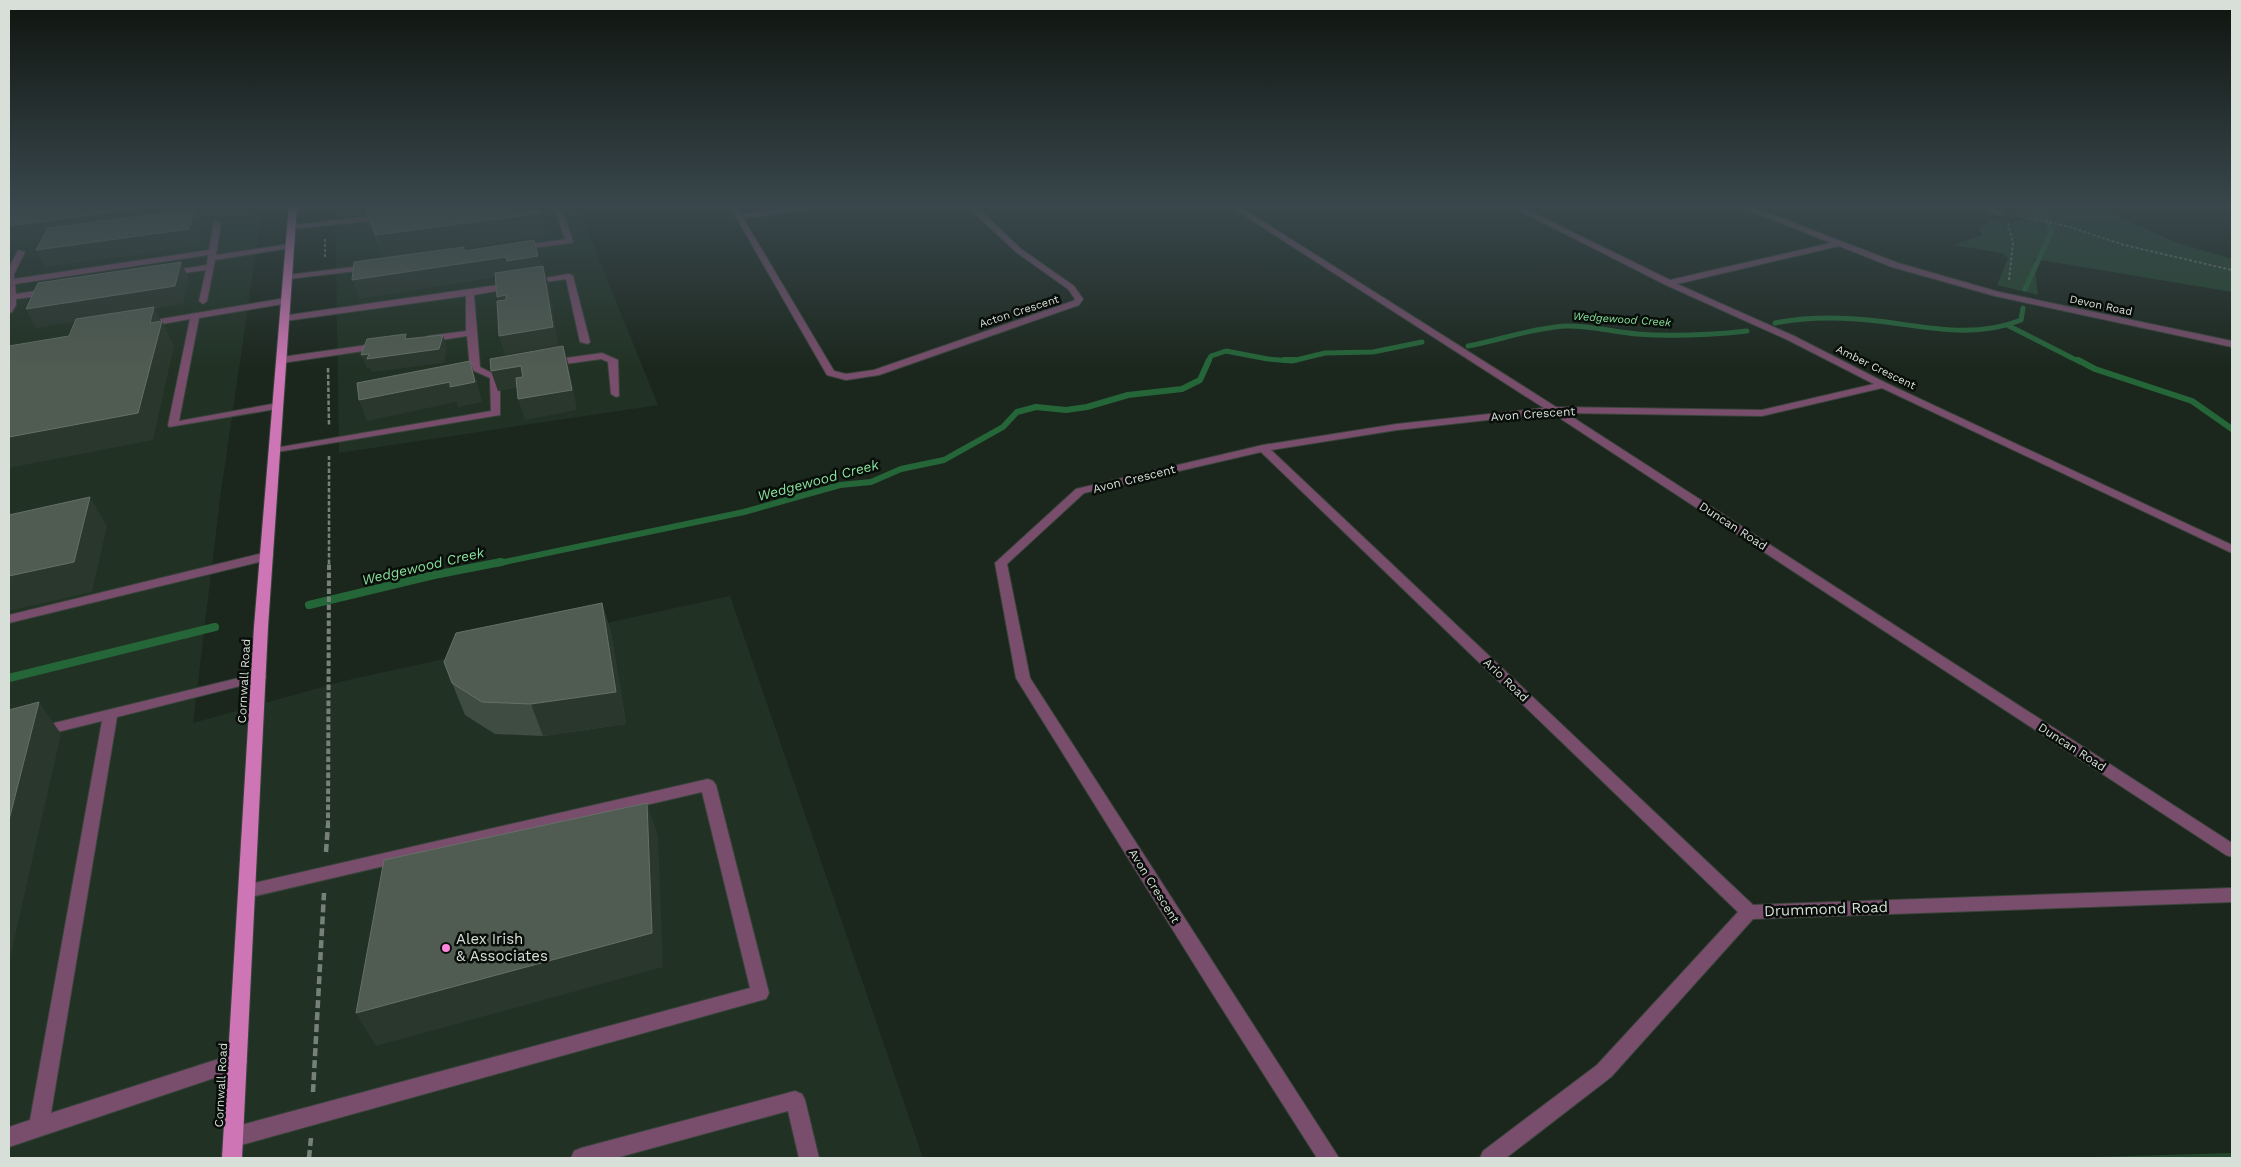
<svg xmlns="http://www.w3.org/2000/svg" width="2241" height="1167" font-family="'Work Sans',sans-serif">
  <rect width="100%" height="100%" fill="#1b271d"/>
  <path fill="#213224" d="M 9,205 L 263,205 L 221,491 L 193,723 L 348,680 L 730,596 L 923,1158 L 9,1158 Z
    M 335,205 L 577,205 L 658,405 L 339,453 Z"/>
  <path fill="#24472d" d="M 2003,205 L 2093,205 L 2175,242 L 2232,259 L 2232,292 L 2034,259 L 2038,295 L 1997,285 L 2008,258 L 2002,253 L 1954,245 L 1982,235 L 1979,228 L 1994,219 L 2006,226 L 2030,217 Z
    M 2232,1153 L 2232,1158 L 2063,1158 Z"/>
  <g fill="none" stroke-linecap="round" stroke-linejoin="round">
    <path stroke="#256638" stroke-width="5" d="M 2025,289 L 2051,233 L 2048,220 L 2028,205
      M 1775,323 C 1809,316 1844,317 1878,321 C 1927,327 1974,339 2021,320 L 2023,308
      M 2009,326 L 2080,362
      M 1468,346 C 1500,340 1532,328 1565,326 C 1589,325 1612,332 1637,334 C 1674,337 1710,335 1747,331
      M 1208,362 L 1211,356 L 1226,351 L 1268,359 L 1292,361 L 1325,353 L 1373,352 L 1422,342"/>
    <path stroke="#256638" stroke-width="6" d="M 1284,360 L 1295,360
      M 2078,360 L 2095,369 L 2192,401 L 2232,429
      M 495,564 L 744,512 L 840,485 L 871,482 L 901,469 L 944,460 L 1003,427 L 1017,412 L 1036,407 L 1066,410 L 1087,407 L 1128,395 L 1182,389 L 1200,380 L 1209,360"/>
    <path stroke="#256638" stroke-width="8" d="M 309,605 L 434,575 L 501,562
      M 9,678 L 215,627"/>
    <g stroke="#39443b" stroke-width="2">
      <path id="minor" d="M 553,205 L 560,205 L 573,241 L 572,243 L 516,250 L 515,248 L 519,246 L 565,239 Z
        M 729,205 L 736,205 L 741,214 L 820,205 L 848,205 L 743,218 L 834,371 L 846,374 L 874,370 L 1073,301 L 1075,299 L 1068,289 L 1016,252 L 966,205 L 974,205 L 1021,249 L 1074,286 L 1083,299 L 1079,305 L 879,375 L 846,380 L 827,375 Z
        M 1228,205 L 1237,205 L 1556,407 L 1762,410 L 1874,384 L 1788,340 L 1666,285 L 1508,205 L 1517,205 L 1670,280 L 1831,243 L 1736,205 L 1747,205 L 1898,263 L 1999,292 L 2232,341 L 2232,347 L 1995,296 L 1892,267 L 1839,246 L 1677,284 L 1794,336 L 1886,383 L 2232,545 L 2232,553 L 1882,388 L 1762,416 L 1566,413 L 2232,843 L 2232,857 L 2226,855 L 1552,413 L 1397,430 L 1271,450 L 1753,905 L 2232,888 L 2232,902 L 1753,919 L 1611,1077 L 1506,1158 L 1480,1158 L 1483,1151 L 1597,1065 L 1738,912 L 1261,452 L 1084,493 L 1007,564 L 1030,678 L 1339,1158 L 1317,1158 L 1209,988 L 1016,678 L 995,563 L 1076,489 L 1263,445 L 1397,424 L 1544,408 Z
        M 1977,205 L 1987,205 L 2004,213 L 1997,215 Z
        M 384,215 L 388,217 L 387,219 L 292,229 L 288,227 L 292,225 Z
        M 214,221 L 221,223 L 216,255 L 290,244 L 294,246 L 290,248 L 215,260 L 207,301 L 203,304 L 199,301 L 206,270 L 169,275 L 165,273 L 169,271 L 207,265 L 208,255 L 15,284 L 16,294 L 47,289 L 51,292 L 47,295 L 16,299 L 16,305 L 12,312 L 9,313 L 9,268 L 18,250 L 25,252 L 14,274 L 14,279 L 209,250 Z
        M 370,265 L 374,267 L 373,269 L 288,279 L 284,277 L 288,275 Z
        M 569,274 L 573,276 L 590,342 L 588,344 L 580,342 L 566,279 L 532,284 L 528,282 L 532,280 Z
        M 512,283 L 516,286 L 515,288 L 474,295 L 480,367 L 500,377 L 500,415 L 271,453 L 271,449 L 275,448 L 491,411 L 490,378 L 470,369 L 467,336 L 428,342 L 423,339 L 428,336 L 466,331 L 466,296 L 285,321 L 281,318 L 282,316 Z
        M 286,298 L 289,299 L 289,303 L 199,318 L 179,421 L 278,403 L 282,404 L 282,408 L 169,427 L 168,425 L 190,319 L 146,327 L 142,324 L 143,322 Z
        M 381,343 L 386,346 L 384,348 L 282,363 L 277,360 L 282,357 Z
        M 602,353 L 618,360 L 619,396 L 616,397 L 611,394 L 608,362 L 601,359 L 551,366 L 546,363 L 551,360 Z
        M 267,552 L 271,553 L 273,556 L 271,559 L 9,623 L 9,615 Z
        M 259,673 L 264,674 L 266,677 L 264,680 L 117,717 L 51,1113 L 237,1053 L 244,1056 L 247,1062 L 244,1068 L 9,1147 L 9,1127 L 30,1120 L 102,721 L 9,744 L 9,734 Z
        M 708,779 L 713,781 L 716,785 L 769,993 L 766,999 L 234,1147 L 227,1144 L 224,1137 L 227,1130 L 234,1127 L 750,988 L 702,792 L 247,898 L 241,896 L 239,891 L 241,886 Z
        M 795,1091 L 802,1094 L 805,1100 L 819,1158 L 799,1158 L 788,1111 L 616,1158 L 571,1158 L 574,1151 L 581,1148 Z"/>
    </g>
    <g stroke="#39443b" stroke-width="2">
      <path id="major" d="M 289,205 L 297,205 L 268,627 L 242,1158 L 222,1158 L 254,627 Z"/>
    </g>
    <path stroke="#778179" stroke-width="2" stroke-dasharray="3 2" stroke-linecap="butt" d="M 2015,215 L 2070,227 L 2124,245 L 2232,270
      M 2008,223 L 2013,244 L 2009,280
      M 325,239 L 325,257"/>
    <path stroke="#778179" stroke-width="2.5" stroke-dasharray="4.5 2" stroke-linecap="butt" d="M 328,368 L 329,425
      M 329,564 L 329,456"/>
    <path stroke="#778179" stroke-width="4" stroke-dasharray="5.5 2.5" stroke-linecap="butt" d="M 328,826 L 329,562"/>
    <path stroke="#778179" stroke-width="4.5" stroke-dasharray="8 4" stroke-linecap="butt" d="M 326,852 L 328,825
      M 313,1092 L 324,893
      M 309,1158 L 311,1138"/>
    <use href="#minor" fill="#794e6c" fill-rule="evenodd"/>
    <use href="#major" fill="#ce76b5" fill-rule="evenodd"/>
  </g>
  <path fill="#3f4c42" d="M 363,205 L 543,205 L 545,213 L 547,235 L 384,258 L 370,224 Z
    M 602,603 L 611,633 L 626,724 L 543,736 L 495,734 L 465,715 L 452,683 Z"/>
  <path fill="#2a372d" d="M 159,205 L 191,205 L 188,219 L 9,244 L 9,226 Z
    M 540,205 L 543,205 L 545,213 L 547,235 L 384,258 L 376,235 Z
    M 195,209 L 203,225 L 197,246 L 45,267 L 36,250 Z
    M 534,240 L 543,274 L 511,275 L 359,299 L 352,280 L 464,251 L 464,247 L 469,263 Z
    M 181,262 L 189,279 L 183,304 L 155,309 L 162,323 L 162,321 L 174,346 L 153,440 L 9,468 L 9,437 L 150,323 L 153,309 L 36,328 L 26,309 Z
    M 543,266 L 549,284 L 558,346 L 505,355 L 499,336 Z
    M 506,295 L 512,314 L 503,315 L 497,297 Z
    M 443,335 L 447,348 L 444,363 L 372,372 L 370,368 L 367,368 L 361,355 Z
    M 563,346 L 569,366 L 577,410 L 525,420 L 518,399 Z
    M 470,361 L 477,381 L 482,402 L 458,407 L 456,402 L 367,421 L 359,400 Z
    M 521,366 L 527,386 L 498,391 L 491,371 Z
    M 90,497 L 107,526 L 92,592 L 9,611 L 9,576 Z
    M 602,603 L 611,633 L 626,724 L 543,736 L 531,704 Z
    M 39,702 L 61,734 L 9,962 L 9,820 Z
    M 647,803 L 658,836 L 663,967 L 376,1046 L 356,1013 Z"/>
  <path fill="#505c52" stroke="#657067" d="M 9,205 L 159,205 L 9,226 Z
    M 363,205 L 540,205 L 541,213 L 376,235 Z
    M 195,209 L 189,229 L 36,250 L 48,228 Z
    M 534,240 L 538,256 L 507,261 L 506,257 L 352,280 L 354,262 L 464,247 L 464,251 Z
    M 181,262 L 175,286 L 26,309 L 38,283 Z
    M 543,266 L 553,327 L 499,336 L 497,301 L 506,300 L 506,295 L 497,297 L 495,273 Z
    M 154,307 L 150,323 L 162,321 L 138,413 L 9,437 L 9,346 L 69,336 L 76,319 Z
    M 406,334 L 405,339 L 443,335 L 439,349 L 367,359 L 369,354 L 361,355 L 367,339 Z
    M 563,346 L 572,390 L 518,399 L 516,378 L 523,377 L 521,366 L 491,371 L 490,359 Z
    M 470,361 L 475,382 L 450,387 L 450,382 L 359,400 L 357,383 Z
    M 90,497 L 74,562 L 9,576 L 9,515 Z
    M 602,603 L 616,692 L 531,704 L 482,702 L 452,683 L 444,662 L 456,633 Z
    M 39,702 L 9,820 L 9,710 Z
    M 647,803 L 652,933 L 356,1013 L 384,860 Z"/>
  <linearGradient id="sky" x2="0" y2="1"><stop stop-color="#0f1510"/><stop offset="0.56" stop-color="#39474c"/><stop offset="1" stop-color="#39474c" stop-opacity="0"/></linearGradient>
  <rect width="2241" height="369" fill="url(#sky)"/>
  <circle fill="#ff85de" stroke="#090e0a" stroke-width="2" cx="446" cy="948" r="5"/>
  <g text-anchor="middle" stroke-width="5" stroke-linejoin="round" paint-order="stroke">
    <g font-size="11" fill="#d7dfd8" stroke="#090e0a">
      <text transform="translate(2101 305) rotate(12)" y="4">Devon Road</text>
      <text transform="translate(1019 311) rotate(-18)" y="4">Acton Crescent</text>
      <text transform="translate(1876 367) rotate(26)" y="4">Amber Crescent</text>
    </g>
    <g font-size="11" font-style="italic" fill="#88e19c" stroke="#090e0a">
      <text transform="translate(1622 319) rotate(4)" y="4">Wedgewood Creek</text>
    </g>
    <g font-size="12" fill="#d7dfd8" stroke="#090e0a">
      <text transform="translate(1533 414) rotate(-4)" y="4">Avon Crescent</text>
      <text transform="translate(1134 479) rotate(-14)" y="4">Avon Crescent</text>
      <text transform="translate(1733 526) rotate(33)" y="4">Duncan Road</text>
      <text transform="translate(1506 680) rotate(44)" y="4">Ario Road</text>
      <text transform="translate(244 681) rotate(-87)" y="4">Cornwall Road</text>
      <text transform="translate(2072 747) rotate(33)" y="4">Duncan Road</text>
      <text transform="translate(1154 886) rotate(58)" y="4">Avon Crescent</text>
      <text transform="translate(221 1085) rotate(-87)" y="4">Cornwall Road</text>
    </g>
    <g font-size="14" font-style="italic" fill="#88e19c" stroke="#090e0a">
      <text transform="translate(818 480) rotate(-15)" y="5">Wedgewood Creek</text>
      <text transform="translate(423 566) rotate(-13)" y="5">Wedgewood Creek</text>
    </g>
    <g font-size="15" fill="#d7dfd8" stroke="#090e0a">
      <text transform="translate(1826 909) rotate(-2)" y="5">Drummond Road</text>
    </g>
    <g font-size="15" fill="#d7dfd8" stroke="#090e0a" text-anchor="start">
      <text x="456" y="944">Alex Irish<tspan x="456" dy="17">&amp; Associates</tspan></text>
    </g>
  </g>
  <rect width="2241" height="1167" fill="none" stroke="#d7dfd8" stroke-width="20"/>
</svg>
